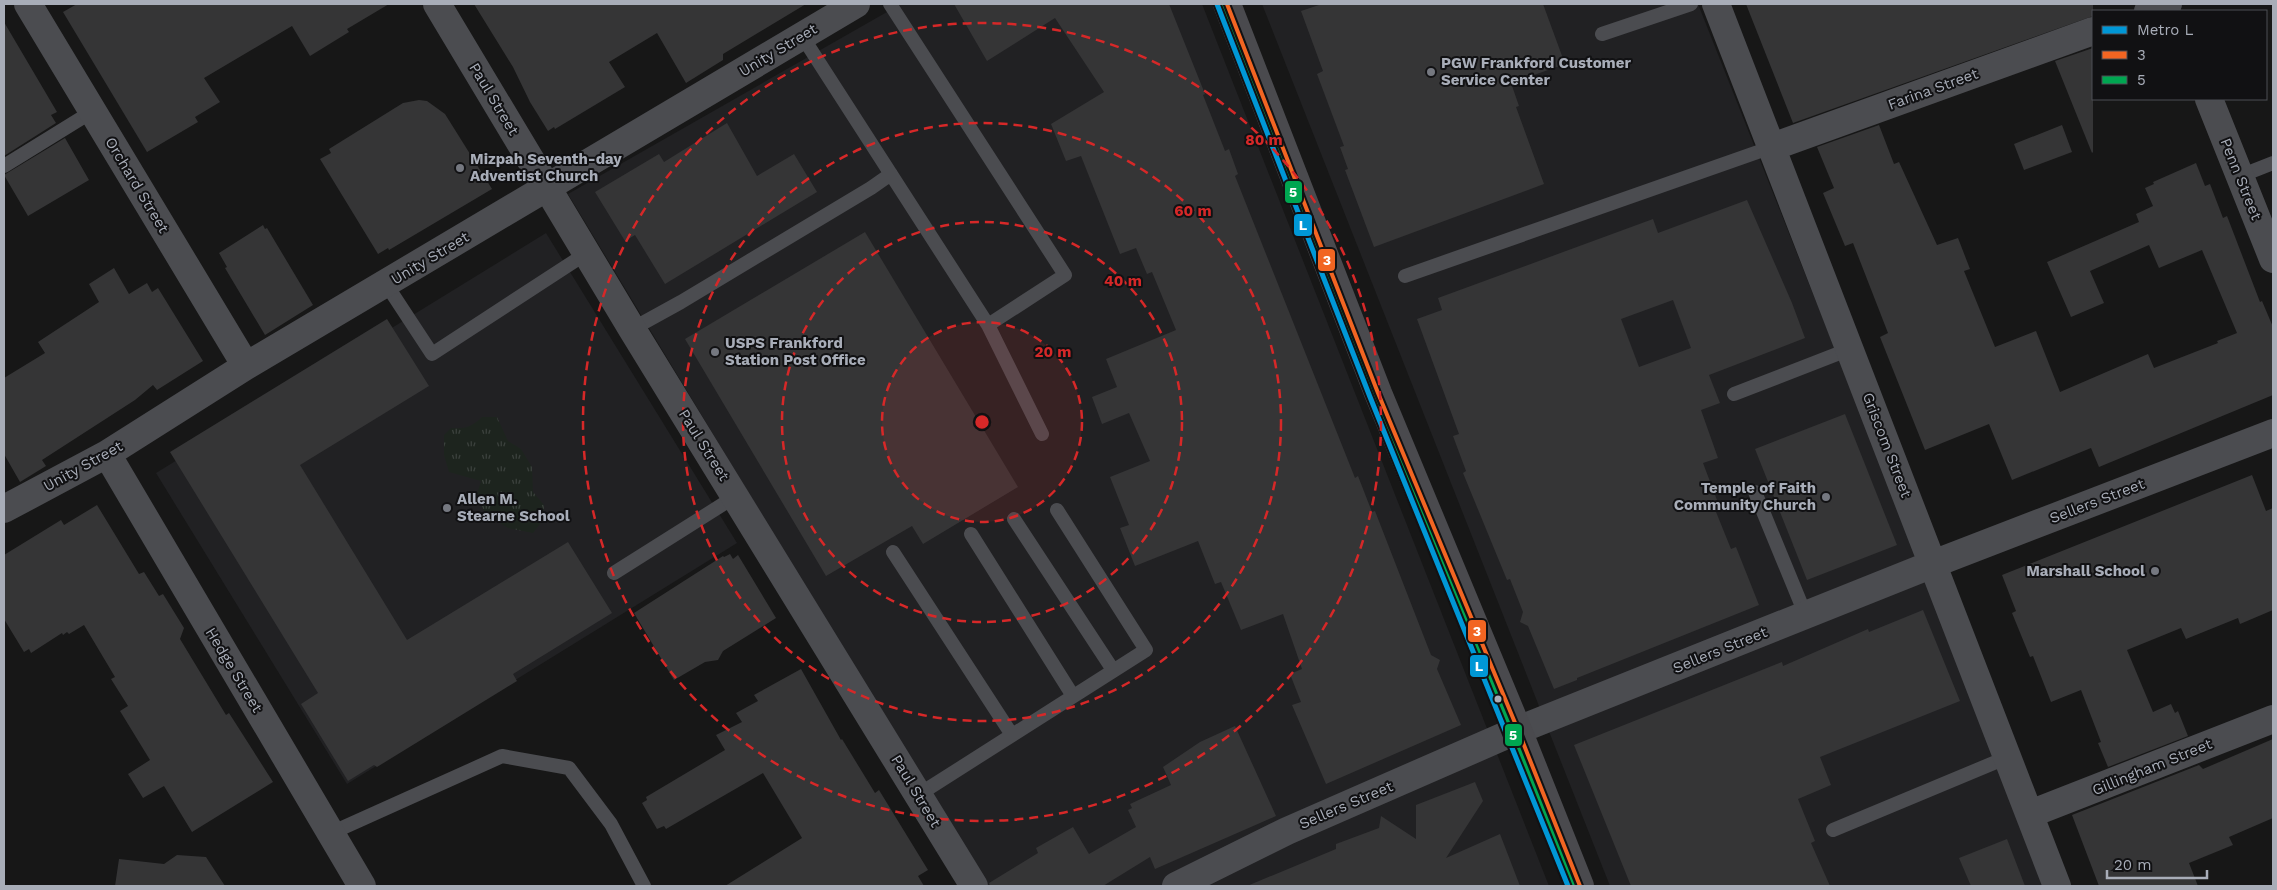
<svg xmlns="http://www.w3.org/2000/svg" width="2277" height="890" font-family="'Work Sans',sans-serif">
  <defs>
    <pattern id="park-tufts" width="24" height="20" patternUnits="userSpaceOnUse" patternTransform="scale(1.25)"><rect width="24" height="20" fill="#1d241e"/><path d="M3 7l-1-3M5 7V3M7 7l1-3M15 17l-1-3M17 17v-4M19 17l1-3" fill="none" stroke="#3b413d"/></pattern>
  </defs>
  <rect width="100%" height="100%" fill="#171717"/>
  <path fill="#212123" d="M 901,4 L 1202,4 L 1549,886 L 986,886 L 568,194 Z
    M 1262,4 L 1698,4 L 2048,886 L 1610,886 Z
    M 546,233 L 737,543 L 347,784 L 156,473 Z"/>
  <path fill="url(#park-tufts)" d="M 482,417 L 497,417 L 508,441 L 521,449 L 532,467 L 533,492 L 544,505 L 543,520 L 533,533 L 508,528 L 486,514 L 476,497 L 481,481 L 449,472 L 444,455 L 444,435 L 451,428 C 465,429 472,427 482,417 Z"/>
  <path fill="#353536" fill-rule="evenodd" d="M 77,4 L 389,4 L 347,29 L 349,32 L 310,56 L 292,26 L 204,78 L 220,102 L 195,117 L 198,122 L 147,152 L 63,12 Z
    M 474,4 L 806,4 L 723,54 L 723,60 L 686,83 L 657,33 L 609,62 L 625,87 L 555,129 L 554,127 L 548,131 L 530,102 L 513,67 Z
    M 954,4 L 1169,4 L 1205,94 L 1203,95 L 1225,151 L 1229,149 L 1238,174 L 1235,176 L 1355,478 L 1358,476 L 1372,512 L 1375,511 L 1431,655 L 1440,660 L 1437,669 L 1461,725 L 1326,784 L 1292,705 L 1301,702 L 1290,674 L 1302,669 L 1283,614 L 1241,630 L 1221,582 L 1215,584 L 1198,541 L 1135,566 L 1120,528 L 1129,525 L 1110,477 L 1150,461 L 1129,413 L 1102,424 L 1092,397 L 1117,387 L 1106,359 L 1176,330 L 1152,272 L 1147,274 L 1136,248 L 1120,254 L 1081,156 L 1066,161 L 1051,124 L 1104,92 L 1055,18 L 987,61 Z
    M 1322,4 L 1543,4 L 1565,64 L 1511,83 L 1519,106 L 1516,107 L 1544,184 L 1374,247 L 1345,170 L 1348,169 L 1340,147 L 1344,146 L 1317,74 L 1323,71 L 1301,11 Z
    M 1746,4 L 2093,4 L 2093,16 L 1793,123 Z
    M 4,22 L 57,112 L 51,115 L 56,123 L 4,156 Z
    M 2093,48 L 2093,152 L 2092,153 L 2055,61 Z
    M 419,100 L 427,101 L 445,114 L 492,189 L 389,250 L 388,248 L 378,254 L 320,159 L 331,153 L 329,149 L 403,103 Z
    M 727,123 L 757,176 L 794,154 L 817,192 L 665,284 L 635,235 L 625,241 L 595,192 L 659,154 L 664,162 Z
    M 1879,125 L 1894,164 L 1899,162 L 1937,245 L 1958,238 L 1970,269 L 1964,271 L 1995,347 L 2036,331 L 2060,392 L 2148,354 L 2154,368 L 2218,343 L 2217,341 L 2237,333 L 2202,250 L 2159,268 L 2149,245 L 2090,271 L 2104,303 L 2071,317 L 2047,262 L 2139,222 L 2136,214 L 2153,206 L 2145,188 L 2154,184 L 2153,182 L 2196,163 L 2205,186 L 2210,184 L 2223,218 L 2227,216 L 2260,302 L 2262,301 L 2273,327 L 2273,395 L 2099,467 L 2091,448 L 2012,480 L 1989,424 L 1925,450 L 1880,337 L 1888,333 L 1853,243 L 1845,246 L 1823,193 L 1834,188 L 1817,147 Z
    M 2062,125 L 2072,152 L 2024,170 L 2014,144 Z
    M 65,138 L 89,180 L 28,216 L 4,175 Z
    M 1747,200 L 1792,303 L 1805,338 L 1709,375 L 1720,403 L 1701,410 L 1718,458 L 1703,463 L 1717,500 L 1712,502 L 1731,549 L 1736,547 L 1759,605 L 1577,678 L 1577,680 L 1554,689 L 1528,626 L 1520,622 L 1523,612 L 1510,579 L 1507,580 L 1463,473 L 1466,471 L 1453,436 L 1459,434 L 1417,319 L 1442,310 L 1438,298 L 1653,219 L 1658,233 ZM 1673,300 L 1691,348 L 1639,367 L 1621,319 Z
    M 263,225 L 265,229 L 267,228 L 313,305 L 265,335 L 225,268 L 227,267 L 219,253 Z
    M 865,232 L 1018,487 L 923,544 L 912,526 L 826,576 L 685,339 Z
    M 114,268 L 129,294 L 147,283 L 152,292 L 158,288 L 203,361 L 157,390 L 153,385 L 135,400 L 42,460 L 46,466 L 20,482 L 4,454 L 4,378 L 45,353 L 38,342 L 99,302 L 89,284 Z
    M 387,319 L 429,386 L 300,465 L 407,640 L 568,542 L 612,613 L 513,674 L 517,681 L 377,767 L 374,765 L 348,781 L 301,704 L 318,693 L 170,452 Z
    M 1845,414 L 1897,545 L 1807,580 L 1755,449 Z
    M 2252,475 L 2266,511 L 2273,508 L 2273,610 L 2240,624 L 2238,618 L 2186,639 L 2181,628 L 2127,650 L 2153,712 L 2171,704 L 2175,713 L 2178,711 L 2188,736 L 2108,767 L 2098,743 L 2101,742 L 2081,690 L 2051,702 L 2033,656 L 2030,657 L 2012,613 L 2016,611 L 2002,575 Z
    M 97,505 L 139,574 L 144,572 L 159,596 L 163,594 L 184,628 L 180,639 L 226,715 L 229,713 L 273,782 L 192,832 L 164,786 L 143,798 L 128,774 L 150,760 L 120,711 L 128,706 L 111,679 L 115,677 L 84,625 L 69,634 L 67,632 L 63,635 L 62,633 L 31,653 L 29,649 L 24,652 L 4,619 L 4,555 L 61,520 L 64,525 Z
    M 730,554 L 733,559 L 738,555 L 776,618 L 723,651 L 718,660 L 705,662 L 674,680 L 634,613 L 723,556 L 724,557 Z
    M 1923,610 L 1960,701 L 1820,757 L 1831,785 L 1798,799 L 1815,841 L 1811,843 L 1830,886 L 1631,886 L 1574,745 L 1782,662 L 1783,666 L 1868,629 L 1869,632 Z
    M 801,669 L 841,740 L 842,739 L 875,793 L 879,790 L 928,870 L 918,876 L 924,886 L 725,886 L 802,838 L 763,773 L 666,829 L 664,826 L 657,829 L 642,803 L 647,800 L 646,797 L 725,750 L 716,735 L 742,722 L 736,713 L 758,701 L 754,695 Z
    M 1235,726 L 1276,816 L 1155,869 L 1150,857 L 1103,886 L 990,886 L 989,883 L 1038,853 L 1036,848 L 1073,827 L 1089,854 L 1136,827 L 1128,810 L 1132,808 L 1130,804 L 1171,785 L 1163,767 L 1200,742 Z
    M 2273,739 L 2273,818 L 2229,837 L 2233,845 L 2189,863 L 2198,886 L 2099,886 L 2072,815 L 2199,765 L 2203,769 Z
    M 1475,782 L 1483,801 L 1446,858 L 1500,834 L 1520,886 L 1247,886 L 1336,849 L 1336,844 L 1379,828 L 1381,816 L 1416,839 L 1416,805 Z
    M 2007,839 L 2025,886 L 1971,886 L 1959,858 Z
    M 177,855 L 206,857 L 225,886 L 115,886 L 119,859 L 164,864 Z"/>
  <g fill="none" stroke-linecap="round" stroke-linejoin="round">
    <path stroke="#4b4c50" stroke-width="14" d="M 1602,34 L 1691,4
      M 802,36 L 988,325 L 1065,275 L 890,4
      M 4,166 L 93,111
      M 2240,176 L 2273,163
      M 1405,276 L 1772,147
      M 386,284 L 432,354 L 587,253
      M 988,325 L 1042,434
      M 632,329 L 681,302 L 871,188 L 891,174
      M 1734,394 L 1850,349
      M 1755,492 L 1806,616
      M 1014,519 L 1113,670
      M 971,534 L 1073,696
      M 893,552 L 1012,735
      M 614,573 L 736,496
      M 918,795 L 1146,650 L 1057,510
      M 1833,830 L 2008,757
      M 331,833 L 502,756 L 569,768 L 611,824 L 644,886"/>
    <path stroke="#4b4c50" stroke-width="28" d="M 28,4 L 246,366
      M 437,4 L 632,329 L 974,886
      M 1716,4 L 2057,886
      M 2148,11 L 2168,4
      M 2209,99 L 2273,259
      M 1772,147 L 2093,31
      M 107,454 L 362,886
      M 4,509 L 107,454 L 246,366 L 856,4
      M 2030,814 L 2273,719
      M 1176,886 L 1287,831 L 1518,730 L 1933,564 L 2273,433"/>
    <path stroke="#4a4a4e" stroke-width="28" d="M 1227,4 L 1378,393 L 1518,730 L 1580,886"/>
    <g stroke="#111113" stroke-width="8">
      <path id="bus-1" d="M 1227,4 L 1378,393 L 1518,730 L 1580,886"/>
    </g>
    <g stroke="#111113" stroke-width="8">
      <path id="bus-2" d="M 1221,6 L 1372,395 L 1512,732 L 1573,886"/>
    </g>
    <use href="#bus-1" stroke="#f26522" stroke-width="4"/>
    <use href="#bus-2" stroke="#00a651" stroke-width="4"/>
    <g stroke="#111113" stroke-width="9">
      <path id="metro-1" d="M 1217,4 L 1370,397 L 1568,886"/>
    </g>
    <use href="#metro-1" stroke="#0097d6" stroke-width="5"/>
  </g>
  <circle cx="982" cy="422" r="100" fill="#d62828" fill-opacity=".12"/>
  <g fill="none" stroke="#d62828" stroke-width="2.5" stroke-dasharray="9 6">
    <circle cx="982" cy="422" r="100"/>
    <circle cx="982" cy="422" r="200"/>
    <circle cx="982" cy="422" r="299"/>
    <circle cx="982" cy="422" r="399"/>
  </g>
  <g fill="#757880" stroke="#111113" stroke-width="2">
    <circle cx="1431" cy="72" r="5"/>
    <circle cx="460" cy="168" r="5"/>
    <circle cx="715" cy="352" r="5"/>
    <circle cx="1826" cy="497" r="5"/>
    <circle cx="447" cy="508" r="5"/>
    <circle cx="2155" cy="571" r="5"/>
  </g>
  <circle fill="#a8adb8" stroke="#111113" stroke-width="2" cx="1498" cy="699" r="4.5"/>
  <g text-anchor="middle" stroke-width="4" stroke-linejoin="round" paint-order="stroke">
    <g font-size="15" fill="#a8adb8" stroke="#111113">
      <text transform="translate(778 50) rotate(-31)" y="5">Unity Street</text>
      <text transform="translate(1933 89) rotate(-20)" y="5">Farina Street</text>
      <text transform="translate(494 99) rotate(59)" y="5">Paul Street</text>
      <text transform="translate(2241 179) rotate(68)" y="5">Penn Street</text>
      <text transform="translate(137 185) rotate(59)" y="5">Orchard Street</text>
      <text transform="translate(430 258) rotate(-31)" y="5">Unity Street</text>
      <text transform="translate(704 445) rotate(58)" y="5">Paul Street</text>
      <text transform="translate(1887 445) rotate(69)" y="5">Griscom Street</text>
      <text transform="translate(83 466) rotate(-29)" y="5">Unity Street</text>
      <text transform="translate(2097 501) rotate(-21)" y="5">Sellers Street</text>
      <text transform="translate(1720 650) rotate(-22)" y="5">Sellers Street</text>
      <text transform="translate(234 670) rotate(59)" y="5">Hedge Street</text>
      <text transform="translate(2152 767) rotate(-22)" y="5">Gillingham Street</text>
      <text transform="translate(916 791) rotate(59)" y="5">Paul Street</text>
      <text transform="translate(1346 805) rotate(-23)" y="5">Sellers Street</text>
    </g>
    <g font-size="15" font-weight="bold" fill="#a8adb8" stroke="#111113" text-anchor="start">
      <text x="1441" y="68">PGW Frankford Customer<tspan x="1441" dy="17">Service Center</tspan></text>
      <text x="470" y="164">Mizpah Seventh-day<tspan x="470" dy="17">Adventist Church</tspan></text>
      <text x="725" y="348">USPS Frankford<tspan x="725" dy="17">Station Post Office</tspan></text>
      <text x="1816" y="493" text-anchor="end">Temple of Faith<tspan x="1816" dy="17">Community Church</tspan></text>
      <text x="457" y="504">Allen M.<tspan x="457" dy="17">Stearne School</tspan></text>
      <text x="2145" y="576" text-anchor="end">Marshall School</text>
    </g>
  </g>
  <circle cx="982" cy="422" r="8" fill="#d62828" stroke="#111113" stroke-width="2.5"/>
  <g font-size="15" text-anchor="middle" font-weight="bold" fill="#d62828" stroke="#111113" stroke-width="4" stroke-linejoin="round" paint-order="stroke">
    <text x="1264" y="145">80 m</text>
    <text x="1193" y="216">60 m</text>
    <text x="1123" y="286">40 m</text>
    <text x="1053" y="357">20 m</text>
  </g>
  <g stroke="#111113" stroke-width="2">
    <rect x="1284" y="180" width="19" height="24" rx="5" fill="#00a651"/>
    <rect x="1293" y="213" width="20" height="24" rx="5" fill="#0097d6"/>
    <rect x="1317" y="248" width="19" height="24" rx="5" fill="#f26522"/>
    <rect x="1467" y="619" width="20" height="24" rx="5" fill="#f26522"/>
    <rect x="1469" y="654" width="20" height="24" rx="5" fill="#0097d6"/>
    <rect x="1504" y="723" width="19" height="24" rx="5" fill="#00a651"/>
  </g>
  <g font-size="14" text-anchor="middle" font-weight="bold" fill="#fff">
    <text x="1293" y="197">5</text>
    <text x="1303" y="230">L</text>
    <text x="1327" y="265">3</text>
    <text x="1477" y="636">3</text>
    <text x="1479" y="671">L</text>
    <text x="1513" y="740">5</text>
  </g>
  <rect width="2277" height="890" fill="none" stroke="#a8adb8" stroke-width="10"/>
  <rect x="2092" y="10" width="175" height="90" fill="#111113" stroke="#4d4f55"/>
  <rect x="2102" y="26" width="25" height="8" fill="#0097d6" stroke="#4d4f55"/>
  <text x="2137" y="35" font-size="15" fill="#a8adb8">Metro L</text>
  <rect x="2102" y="51" width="25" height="8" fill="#f26522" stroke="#4d4f55"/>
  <text x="2137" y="60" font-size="15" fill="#a8adb8">3</text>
  <rect x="2102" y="76" width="25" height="8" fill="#00a651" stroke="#4d4f55"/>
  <text x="2137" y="85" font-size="15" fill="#a8adb8">5</text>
  <path d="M2107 870v8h100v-8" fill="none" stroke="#a8adb8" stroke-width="2.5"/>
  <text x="2114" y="870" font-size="15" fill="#a8adb8" stroke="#111113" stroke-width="4" paint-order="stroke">20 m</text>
</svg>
